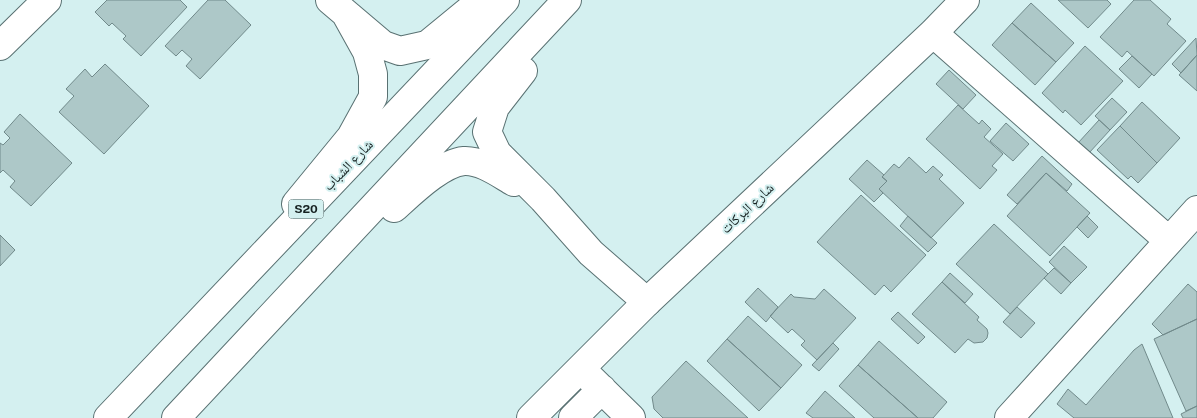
<svg xmlns="http://www.w3.org/2000/svg" width="1197" height="418" font-family="'Public Sans','Noto Naskh Arabic',sans-serif">
  <rect width="100%" height="100%" fill="#d4f0f0"/>
  <path fill="#adc8c8" stroke="#718a8b" d="M 107,0 L 180,0 L 187,7 L 141,56 L 123,39 L 126,36 L 112,23 L 109,26 L 95,12 Z
    M 208,0 L 225,0 L 251,25 L 200,79 L 186,66 L 192,59 L 182,50 L 176,56 L 165,46 Z
    M 1058,0 L 1107,0 L 1111,4 L 1088,28 Z
    M 1134,0 L 1150,0 L 1171,19 L 1167,24 L 1186,41 L 1154,76 L 1127,51 L 1122,57 L 1100,37 Z
    M 1031,3 L 1074,43 L 1056,62 L 1012,23 Z
    M 1012,23 L 1056,62 L 1035,85 L 992,45 Z
    M 1196,38 L 1197,55 L 1181,73 L 1172,64 Z
    M 1085,46 L 1123,81 L 1081,125 L 1065,110 L 1063,113 L 1042,93 Z
    M 1197,55 L 1197,91 L 1179,75 Z
    M 1132,56 L 1152,74 L 1139,88 L 1119,69 Z
    M 105,64 L 149,106 L 104,154 L 59,112 L 74,96 L 66,89 L 85,69 L 92,77 Z
    M 949,70 L 976,95 L 963,109 L 936,84 Z
    M 1112,98 L 1127,112 L 1110,130 L 1095,116 Z
    M 1142,102 L 1180,138 L 1157,163 L 1120,126 Z
    M 958,105 L 979,124 L 982,120 L 991,129 L 984,137 L 1003,154 L 992,166 L 997,170 L 980,189 L 926,139 Z
    M 20,114 L 72,163 L 31,206 L 10,187 L 15,181 L 3,170 L 0,173 L 0,143 L 3,145 L 10,138 L 4,132 Z
    M 1099,120 L 1110,130 L 1089,153 L 1078,143 Z
    M 1006,123 L 1029,144 L 1013,161 L 990,141 Z
    M 1120,126 L 1157,163 L 1138,183 L 1131,176 L 1128,179 L 1097,150 Z
    M 1042,156 L 1072,184 L 1067,191 L 1046,173 L 1017,204 L 1007,195 Z
    M 909,157 L 926,173 L 933,166 L 943,175 L 939,179 L 964,203 L 931,238 L 879,189 L 887,181 L 882,177 L 894,164 L 899,168 Z
    M 867,160 L 884,175 L 882,177 L 887,181 L 879,189 L 883,193 L 874,202 L 849,179 Z
    M 1046,173 L 1090,213 L 1050,256 L 1007,216 Z
    M 861,195 L 926,255 L 891,292 L 884,285 L 875,295 L 817,242 Z
    M 908,216 L 937,243 L 928,252 L 900,226 Z
    M 1087,216 L 1098,227 L 1088,238 L 1077,227 Z
    M 994,224 L 1048,274 L 1010,314 L 956,264 Z
    M 0,235 L 15,250 L 0,266 Z
    M 1064,246 L 1087,267 L 1071,283 L 1049,262 Z
    M 1054,268 L 1071,283 L 1061,294 L 1044,278 Z
    M 950,273 L 973,294 L 965,303 L 942,282 Z
    M 942,282 L 979,317 L 977,320 L 987,329 L 988,333 L 987,338 L 983,342 L 974,343 L 968,339 L 955,353 L 912,314 Z
    M 1188,284 L 1197,292 L 1197,319 L 1163,335 L 1152,324 Z
    M 758,288 L 778,307 L 766,322 L 745,302 Z
    M 824,289 L 856,318 L 817,360 L 801,345 L 805,341 L 792,329 L 788,333 L 770,316 L 791,294 L 794,297 L 815,299 Z
    M 1017,307 L 1035,323 L 1021,338 L 1003,322 Z
    M 898,312 L 925,337 L 918,344 L 891,319 Z
    M 748,316 L 802,365 L 781,388 L 727,339 Z
    M 1197,319 L 1197,406 L 1186,411 L 1154,339 Z
    M 727,339 L 781,388 L 759,411 L 707,361 Z
    M 879,341 L 947,402 L 933,418 L 918,418 L 858,365 Z
    M 833,343 L 839,349 L 819,371 L 812,365 Z
    M 1142,344 L 1173,418 L 1074,418 L 1057,404 L 1068,389 L 1086,405 L 1134,350 Z
    M 686,361 L 748,418 L 663,418 L 654,409 L 652,397 Z
    M 858,365 L 918,418 L 874,418 L 839,386 Z
    M 825,391 L 855,418 L 813,418 L 806,413 Z
    M 1197,406 L 1197,418 L 1183,418 L 1181,414 Z"/>
  <g fill="none" stroke-linecap="round" stroke-linejoin="round">
    <g stroke="#597172" stroke-width="30">
      <path id="minor" d="M 330,0 L 383,45 L 400,51 L 427,45 L 482,0
        M 933,33 L 1168,240
        M 0,46 L 47,0
        M 296,204 L 351,137 L 373,97 L 373,74 L 367,52 L 347,16
        M 581,369 L 631,418
        M 531,418 L 647,302 L 933,33 L 965,0
        M 573,418 L 602,389
        M 1009,418 L 1197,210"/>
    </g>
    <g stroke="#597172" stroke-width="30">
      <path id="major" d="M 523,71 L 495,107 L 487,132 L 497,153 L 543,199 L 591,253 L 647,302
        M 394,208 C 411,193 441,163 464,161 C 481,160 500,174 514,182
        M 108,418 L 505,0
        M 176,418 L 567,0"/>
    </g>
    <use href="#minor" stroke="#fff" stroke-width="28"/>
    <use href="#major" stroke="#fff" stroke-width="28"/>
  </g>
  <g text-anchor="middle" stroke-width="4" stroke-linejoin="round" paint-order="stroke">
    <rect fill="#d4f0f0" stroke="#4f5f5f" stroke-width="1" x="288.5" y="199.5" width="35" height="19" rx="4"/>
    <g font-size="12" font-weight="bold" fill="#162121">
      <text x="306" y="213">S20</text>
    </g>
    <g font-size="14" fill="#162121" stroke="#d4f0f0">
      <text transform="translate(348 165) rotate(-46)" y="5">شارع الشباب</text>
      <text transform="translate(747 208) rotate(-43)" y="5">شارع البركات</text>
    </g>
  </g>
</svg>
